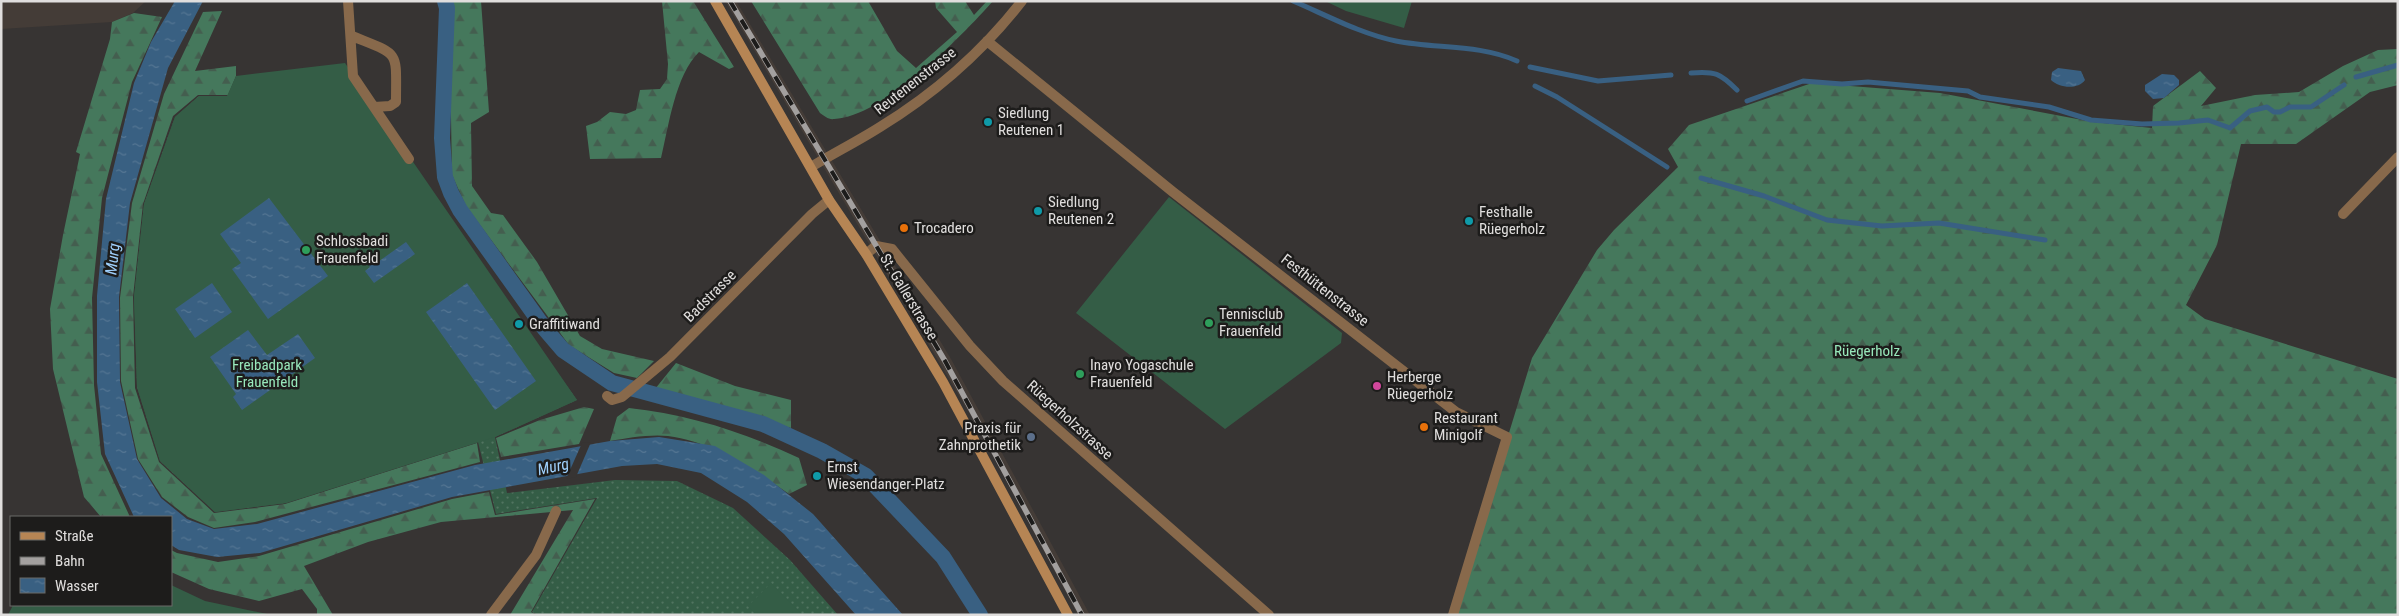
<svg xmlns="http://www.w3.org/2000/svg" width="2399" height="616" font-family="'Roboto Condensed',sans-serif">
  <defs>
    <pattern id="grass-dots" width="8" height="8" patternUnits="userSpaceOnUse" patternTransform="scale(1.25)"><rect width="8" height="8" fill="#345d46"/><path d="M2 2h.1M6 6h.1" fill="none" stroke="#517460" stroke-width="1.8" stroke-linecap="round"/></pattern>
    <pattern id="forest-firs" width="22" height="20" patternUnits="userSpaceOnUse" patternTransform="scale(1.25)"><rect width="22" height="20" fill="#45785c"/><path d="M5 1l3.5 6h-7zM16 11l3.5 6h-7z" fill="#445e4f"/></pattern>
    <pattern id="water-ripples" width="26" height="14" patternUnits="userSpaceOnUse" patternTransform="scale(1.25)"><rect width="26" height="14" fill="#396082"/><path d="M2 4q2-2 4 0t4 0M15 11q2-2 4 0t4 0" fill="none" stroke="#557693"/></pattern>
  </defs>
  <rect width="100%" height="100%" fill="#373433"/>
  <path fill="#443c37" d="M 1,1 L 146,1 L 133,13 L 112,22 L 1,29 Z
    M 725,1 L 736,1 L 951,359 L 1090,615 L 1078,615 L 977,426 Z"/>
  <path fill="url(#grass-dots)" d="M 199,96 L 554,368 L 577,400 L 495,437 L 507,493 L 615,480 L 677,481 L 733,508 L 790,560 L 838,615 L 538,615 L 532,612 L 597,498 L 496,514 L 478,442 L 286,503 L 215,512 L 160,461 L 137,387 L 134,297 L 144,204 L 175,117 Z"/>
  <path fill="url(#forest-firs)" d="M 449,1 L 481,1 L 489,112 L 471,123 L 472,186 L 491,213 L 503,215 L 537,262 L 580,336 L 602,349 L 654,361 L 637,378 L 614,373 L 569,345 L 466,206 L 452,175 Z
    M 662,1 L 693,1 L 734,67 L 729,69 L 699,52 C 675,76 669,125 661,158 L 590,159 L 586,126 L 597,122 L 610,112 L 626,114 L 636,110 L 640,90 L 660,89 L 667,79 L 668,64 Z
    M 751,1 L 868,1 L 897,51 L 916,68 L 957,32 L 936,8 L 935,1 L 965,1 L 974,15 L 987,1 L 993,1 C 961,37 883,117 834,119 C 829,120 824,116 820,113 Z
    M 222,11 L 195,71 L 236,66 L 236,76 L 228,95 L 198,95 L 173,116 L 143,204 L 133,297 L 135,388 L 159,462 L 214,513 L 285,504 L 477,443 L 480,462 L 255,522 L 214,528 L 188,517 L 162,497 L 138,459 L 121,381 L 120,298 L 132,203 L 164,94 L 203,12 Z
    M 134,13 L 162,17 L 132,82 L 102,198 L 92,298 L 94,385 L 101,454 L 130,517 L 101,517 L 84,497 L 53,369 L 50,309 L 63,235 L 80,154 L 76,152 L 110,39 L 112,22 Z
    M 2398,49 L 2398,85 L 2370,92 L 2296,144 L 2241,144 L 2217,245 L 2186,305 L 2205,319 L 2398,379 L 2398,615 L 1453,615 L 1532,358 L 1597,250 L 1614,230 L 1678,167 L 1668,149 L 1689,125 L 1812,83 L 1940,93 L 2093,122 L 2152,128 L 2153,106 L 2200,71 L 2216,88 L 2201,106 L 2255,95 L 2299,92 L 2343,66 L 2378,50 Z
    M 676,363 L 735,386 L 791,400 L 791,428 L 655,389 Z
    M 584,407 L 594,409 L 579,444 L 501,457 L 496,438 L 540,420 Z
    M 629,408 C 688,414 746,433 799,458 L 807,485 L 789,494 C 753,468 712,442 668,436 C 650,434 627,438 610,441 L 617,417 Z
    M 489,492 L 495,515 L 595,499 L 531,612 L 536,615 L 510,615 L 573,510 L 441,522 L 368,542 L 304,566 L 333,615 L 317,615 L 317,609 L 302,589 L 259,601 L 209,589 L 171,572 L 171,550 L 177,553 L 218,562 L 259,556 L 452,499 Z"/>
  <path fill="#345d46" d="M 1325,1 L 1412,1 L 1404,28 L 1346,11 Z
    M 345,63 L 577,400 L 495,437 L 286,503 L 215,512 L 160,461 L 137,387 L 134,297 L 144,204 L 175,117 L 199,96 L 227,96 L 236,76 Z
    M 1169,197 L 1342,333 L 1341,343 L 1225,429 L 1076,313 Z
    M 771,583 L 802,615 L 756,615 L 748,606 Z
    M 171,585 L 205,601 L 272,615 L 8,615 L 13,605 L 171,605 Z"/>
  <path fill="url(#water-ripples)" d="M 175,1 L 203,1 L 168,68 L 130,203 L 119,297 L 120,382 L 137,459 L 161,498 L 187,519 L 214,529 L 257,524 L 475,465 L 610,441 L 659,437 L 715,446 L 764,475 L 813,514 L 903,615 L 856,615 L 784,534 L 747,502 L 701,473 L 657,464 L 622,466 L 452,497 L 260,553 L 217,557 L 179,550 L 171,545 L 171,517 L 134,517 L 105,454 L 97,382 L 97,296 L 106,199 L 134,83 L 151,42 Z
    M 2058,68 L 2081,71 L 2085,80 C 2078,90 2059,88 2051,80 L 2052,72 Z
    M 2162,74 L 2174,75 L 2179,80 L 2179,85 L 2164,98 L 2153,99 L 2145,91 L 2145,85 Z
    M 269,198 L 328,276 L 268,319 L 232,269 L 241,263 L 220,234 Z
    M 406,242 L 415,254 L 374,283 L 365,271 L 370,267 L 368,264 L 372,261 L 375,264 Z
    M 212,283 L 232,312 L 195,338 L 175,309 Z
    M 467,283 L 536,381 L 495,410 L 426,312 Z
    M 248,330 L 267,355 L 298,334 L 315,358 L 242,410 L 233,397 L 236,394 L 210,357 Z"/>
  <path fill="#373433" d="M 591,442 L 576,477 L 566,479 L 582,443 Z"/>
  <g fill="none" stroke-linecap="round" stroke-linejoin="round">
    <path stroke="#396082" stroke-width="5" d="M 1293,1 C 1326,15 1361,34 1396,41 C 1436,49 1479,44 1517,61
      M 1530,67 L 1598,81 L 1671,75
      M 1691,73 C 1715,71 1720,73 1737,90
      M 2356,77 L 2398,65
      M 1535,86 L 1557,97 L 1667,167
      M 1747,101 L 1803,81 L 1842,84 L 1868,82 L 1968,91 L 1980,97 L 2049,107 L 2091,120 L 2142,124 L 2179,123 L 2208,120 L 2230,128 L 2250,111 L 2267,107 L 2274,112 L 2280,112 L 2290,107 L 2311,107 L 2344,85
      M 1701,178 L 1764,196 L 1827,220 L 1882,226 L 1939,223 L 2045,240"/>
    <path stroke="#396082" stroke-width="16" d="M 445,1 L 447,8 L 442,138 L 445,177 L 451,193 L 460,210 L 545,329 L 563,350 L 612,383 L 763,424 L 822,451 L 866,476 L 943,557 L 980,615"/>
    <path stroke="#88694b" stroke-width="10" d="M 348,1 L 353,76 L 409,159
      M 352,36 C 401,56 396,49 396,102 L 390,106 L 374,107
      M 987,41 L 1173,192 L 1456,412 L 1507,437 L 1453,615
      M 811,167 C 834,153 858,141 880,127 C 934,94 983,51 1022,1
      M 2343,214 L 2398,157
      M 866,254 L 876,246 L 892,249 L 970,346 L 1003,381 L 1269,615
      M 607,396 L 612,400 L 622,397 L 670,357 L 812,214 L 829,200
      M 491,615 L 536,555 L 556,511"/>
    <path stroke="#b68554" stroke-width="10" d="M 715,1 L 829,200 L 866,254 L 943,382 L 1068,615"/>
    <g stroke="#a3a09f" stroke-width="5.5">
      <path id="rail" d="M 730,1 L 945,361 L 1082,615"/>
    </g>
    <use href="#rail" stroke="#1d1c1b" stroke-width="4" stroke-dasharray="11" stroke-linecap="butt"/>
  </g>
  <g fill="#0f9aa8" stroke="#1d1c1b" stroke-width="2">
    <circle cx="988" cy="122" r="5"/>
    <circle cx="1038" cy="211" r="5"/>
    <circle cx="1469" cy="221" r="5"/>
    <circle cx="519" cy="324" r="5"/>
    <circle cx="817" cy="476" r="5"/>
  </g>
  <g fill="#e8710a" stroke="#1d1c1b" stroke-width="2">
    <circle cx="904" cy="228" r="5"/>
    <circle cx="1424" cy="427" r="5"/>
  </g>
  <g fill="#2e9e5b" stroke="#1d1c1b" stroke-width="2">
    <circle cx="306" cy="250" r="5"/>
    <circle cx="1209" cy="323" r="5"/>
    <circle cx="1080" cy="374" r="5"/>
  </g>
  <circle fill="#d1479c" stroke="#1d1c1b" stroke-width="2" cx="1377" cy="386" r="5"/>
  <circle fill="#5c6f8a" stroke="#1d1c1b" stroke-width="2" cx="1031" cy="437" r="5"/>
  <g text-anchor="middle" stroke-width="5" stroke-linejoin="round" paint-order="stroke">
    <g font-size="15" fill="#e0dedd" stroke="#1d1c1b">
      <text transform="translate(915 81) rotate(-38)" y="5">Reutenenstrasse</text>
      <text transform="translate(1325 290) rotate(38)" y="5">Festhüttenstrasse</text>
      <text transform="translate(710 296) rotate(-45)" y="5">Badstrasse</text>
      <text transform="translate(909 297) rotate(59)" y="5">St. Gallerstrasse</text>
      <text transform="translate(1070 420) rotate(42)" y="5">Rüegerholzstrasse</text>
    </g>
    <g font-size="15" fill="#e0dedd" stroke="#1d1c1b" text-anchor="start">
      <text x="998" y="118">Siedlung<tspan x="998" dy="17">Reutenen 1</tspan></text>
      <text x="1048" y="207">Siedlung<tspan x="1048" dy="17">Reutenen 2</tspan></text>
      <text x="1479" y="217">Festhalle<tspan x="1479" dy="17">Rüegerholz</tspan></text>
      <text x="914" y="233">Trocadero</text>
      <text x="316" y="246">Schlossbadi<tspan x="316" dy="17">Frauenfeld</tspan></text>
      <text x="1219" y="319">Tennisclub<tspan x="1219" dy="17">Frauenfeld</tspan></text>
      <text x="529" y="329">Graffitiwand</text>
      <text x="1090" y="370">Inayo Yogaschule<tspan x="1090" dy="17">Frauenfeld</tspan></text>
      <text x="1387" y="382">Herberge<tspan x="1387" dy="17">Rüegerholz</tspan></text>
      <text x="1434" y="423">Restaurant<tspan x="1434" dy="17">Minigolf</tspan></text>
      <text x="1021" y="433" text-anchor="end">Praxis für<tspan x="1021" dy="17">Zahnprothetik</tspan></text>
      <text x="827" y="472">Ernst<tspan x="827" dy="17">Wiesendanger-Platz</tspan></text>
    </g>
    <g font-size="15" fill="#98e8bb" stroke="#1d1c1b">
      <text x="1867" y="356">Rüegerholz</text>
      <text x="267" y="370">Freibadpark<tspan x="267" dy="17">Frauenfeld</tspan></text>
    </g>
    <g font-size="16" font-style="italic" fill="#9fd0fc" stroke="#1d1c1b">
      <text transform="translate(112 259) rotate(-84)" y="6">Murg</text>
      <text transform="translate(553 466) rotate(-12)" y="6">Murg</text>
    </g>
  </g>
  <rect width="2399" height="616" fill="none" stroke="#e0dedd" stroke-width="5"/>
  <rect x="10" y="516" width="162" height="90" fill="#1d1c1b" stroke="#6b6a69"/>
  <rect x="20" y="532" width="25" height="8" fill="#b68554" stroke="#6b6a69"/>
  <text x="55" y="541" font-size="15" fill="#e0dedd">Straße</text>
  <rect x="20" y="557" width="25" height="8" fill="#a3a09f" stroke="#6b6a69"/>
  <text x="55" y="566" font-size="15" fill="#e0dedd">Bahn</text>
  <rect x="20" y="578" width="25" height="15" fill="url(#water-ripples)" stroke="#6b6a69"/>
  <text x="55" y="591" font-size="15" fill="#e0dedd">Wasser</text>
</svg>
